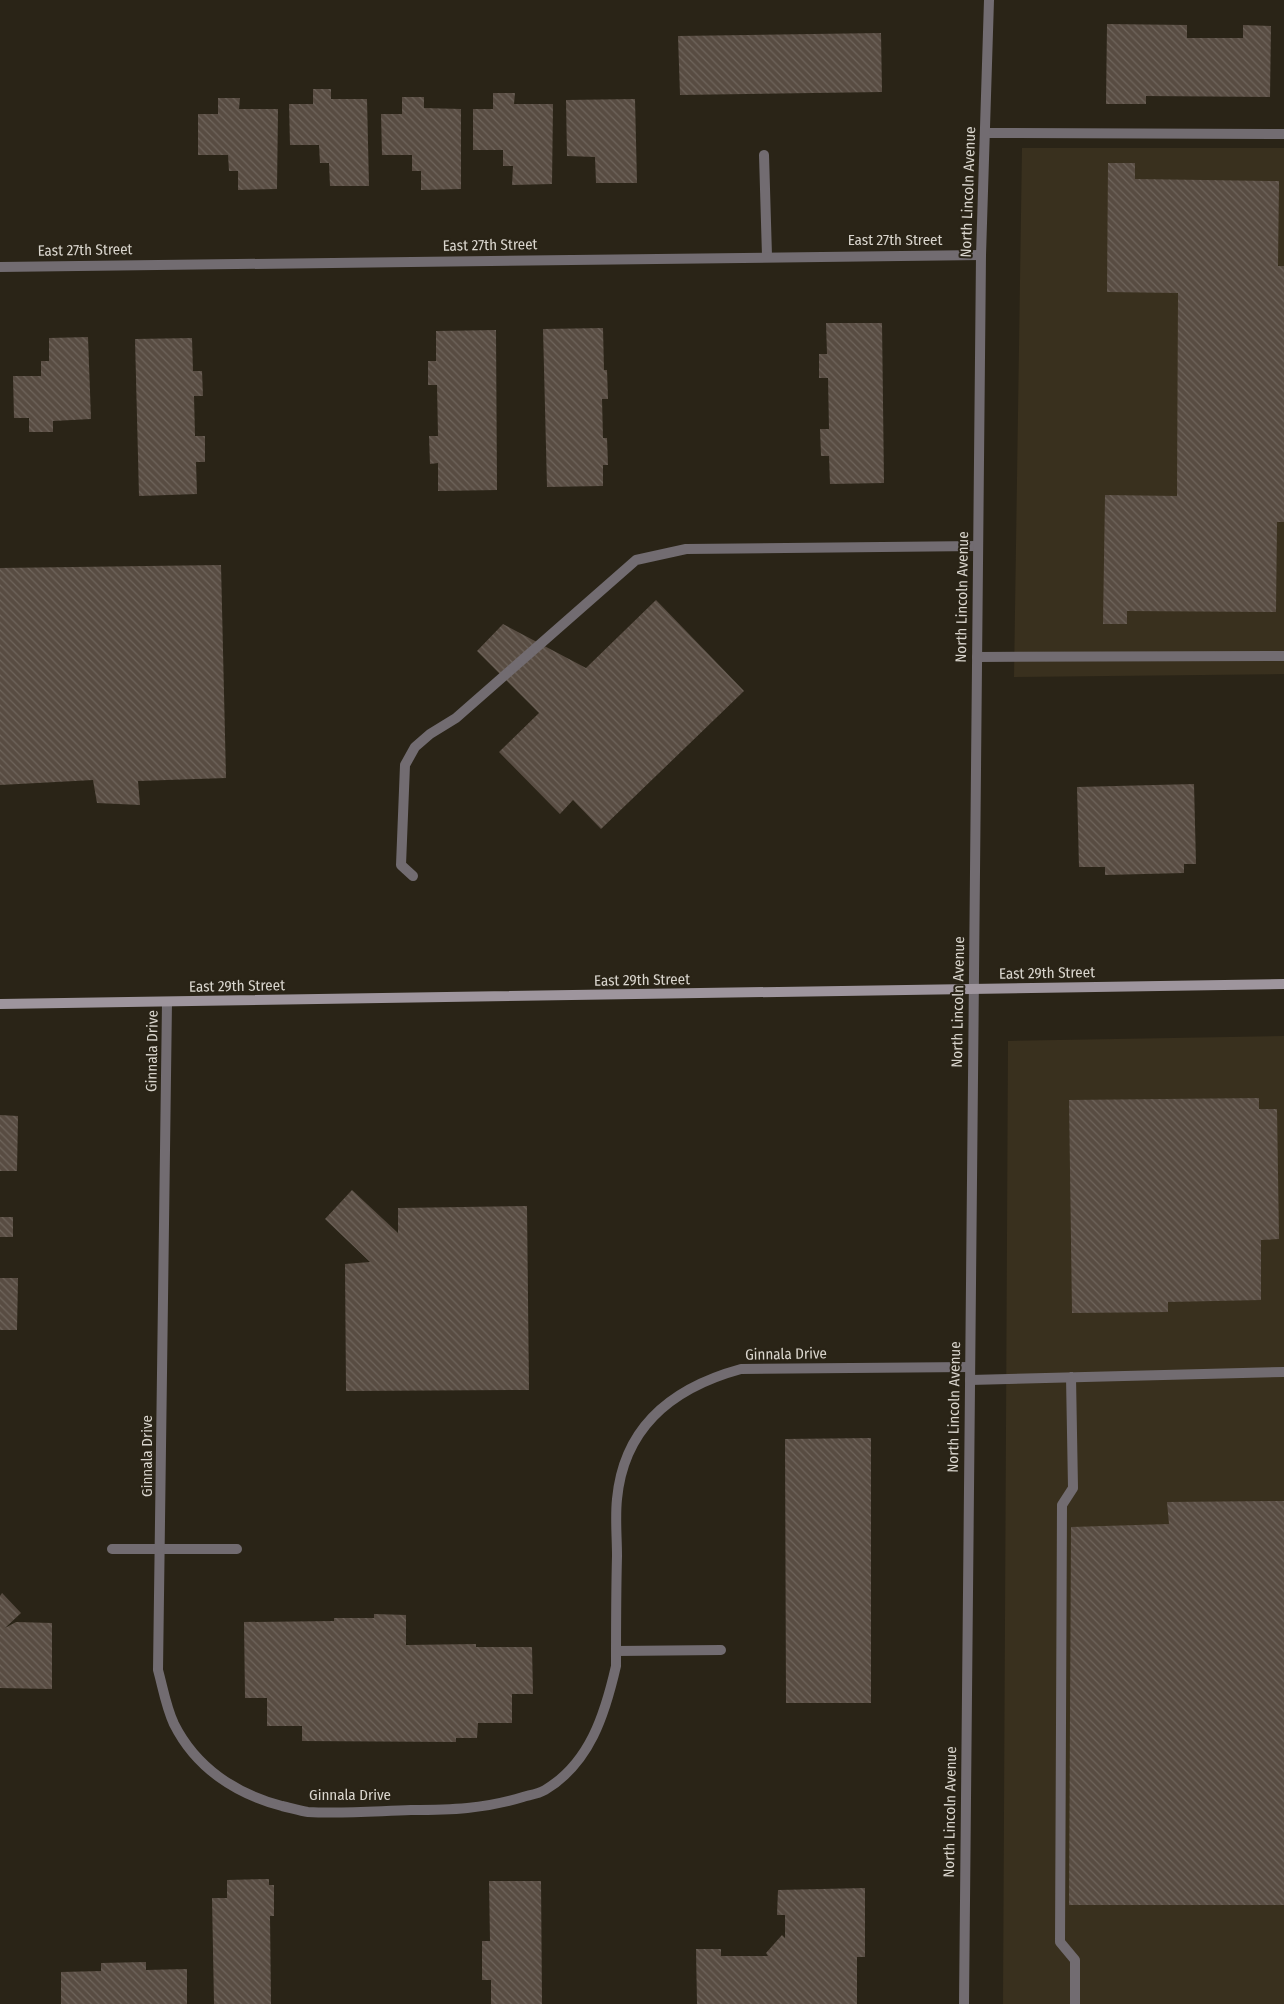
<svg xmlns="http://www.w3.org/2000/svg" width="1284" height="2004" font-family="'Fira Sans Condensed',sans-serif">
  <defs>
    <pattern id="building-back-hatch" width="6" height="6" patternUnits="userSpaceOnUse" patternTransform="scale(1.25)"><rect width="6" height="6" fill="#584c42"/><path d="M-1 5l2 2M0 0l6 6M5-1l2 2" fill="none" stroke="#6f655c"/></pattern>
  </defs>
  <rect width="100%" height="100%" fill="#2a2417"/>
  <path fill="#39301e" d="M 1022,148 L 1284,148 L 1284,674 L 1014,677 Z
    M 1284,1036 L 1284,2004 L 1003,2004 L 1008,1041 Z"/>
  <path fill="url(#building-back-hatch)" d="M 1107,24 L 1187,25 L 1187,38 L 1243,38 L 1243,25 L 1271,26 L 1270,97 L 1146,96 L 1146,104 L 1106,104 Z
    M 881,33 L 882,92 L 680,95 L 678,36 Z
    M 313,89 L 331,89 L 331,99 L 367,99 L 369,186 L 330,186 L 329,163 L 320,163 L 319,145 L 290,145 L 289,104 L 313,104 Z
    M 493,93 L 515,93 L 514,104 L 553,104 L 552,184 L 512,185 L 513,166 L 503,166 L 503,150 L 473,150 L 473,109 L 493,109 Z
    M 402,97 L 424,97 L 424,108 L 461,109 L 461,189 L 421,190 L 421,171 L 412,171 L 412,155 L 382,155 L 381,114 L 402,114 Z
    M 218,98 L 240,98 L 239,109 L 278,109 L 277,189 L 238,190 L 238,171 L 229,171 L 228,155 L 198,155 L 198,114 L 218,114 Z
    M 635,99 L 637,183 L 596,183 L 595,157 L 567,156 L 566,100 Z
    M 1108,163 L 1135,163 L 1135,179 L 1279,181 L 1278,266 L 1284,266 L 1284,522 L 1277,522 L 1276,612 L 1127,611 L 1127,624 L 1103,624 L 1105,495 L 1177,496 L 1178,293 L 1107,292 Z
    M 826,323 L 882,323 L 884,483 L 830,484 L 829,456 L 821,456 L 820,429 L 829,429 L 828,378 L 819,378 L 819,354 L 827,354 Z
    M 603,328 L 604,370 L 607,370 L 608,399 L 602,399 L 603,438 L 607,438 L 608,465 L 603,465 L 603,486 L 547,487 L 543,329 Z
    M 496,330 L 497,490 L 438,491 L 438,463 L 430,464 L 429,436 L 438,436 L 437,385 L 428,385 L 428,361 L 436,361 L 436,331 Z
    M 88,337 L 91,419 L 53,421 L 53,432 L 29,432 L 29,418 L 14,418 L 13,376 L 41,376 L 41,361 L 49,361 L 49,338 Z
    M 192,338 L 193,371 L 202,371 L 203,396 L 194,396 L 195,436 L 205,436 L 205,462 L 196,462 L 197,494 L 139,496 L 135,339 Z
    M 221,565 L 226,778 L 138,781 L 140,805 L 97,803 L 93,780 L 0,785 L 0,568 Z
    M 656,600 L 744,691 L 601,829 L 573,800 L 560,814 L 499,752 L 539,713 L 477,651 L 503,624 L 586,668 Z
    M 1194,784 L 1196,864 L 1184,864 L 1184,873 L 1105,875 L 1105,867 L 1079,867 L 1077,787 Z
    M 1259,1098 L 1259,1109 L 1277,1109 L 1279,1239 L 1261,1240 L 1261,1300 L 1168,1302 L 1168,1312 L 1072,1313 L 1069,1100 Z
    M 0,1115 L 18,1116 L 17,1171 L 0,1171 Z
    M 352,1190 L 398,1233 L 398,1208 L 527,1206 L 529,1390 L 346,1391 L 345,1264 L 370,1262 L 325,1219 Z
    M 0,1217 L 13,1217 L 13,1237 L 0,1237 Z
    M 0,1278 L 18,1278 L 17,1330 L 0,1330 Z
    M 871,1438 L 871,1703 L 786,1703 L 785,1439 Z
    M 1284,1501 L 1284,1905 L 1069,1905 L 1071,1527 L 1169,1524 L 1167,1502 Z
    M 2,1593 L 21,1613 L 5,1628 L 16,1622 L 52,1623 L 52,1689 L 0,1688 L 0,1596 Z
    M 374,1614 L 406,1615 L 406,1645 L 476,1644 L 476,1647 L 532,1647 L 533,1694 L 512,1694 L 512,1723 L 478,1723 L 477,1738 L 456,1738 L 456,1742 L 302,1741 L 302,1726 L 267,1726 L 267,1698 L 245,1698 L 244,1622 L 334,1621 L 334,1618 L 374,1618 Z
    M 269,1879 L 269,1885 L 274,1885 L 274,1916 L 270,1916 L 271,2004 L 214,2004 L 212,1898 L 227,1898 L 227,1880 Z
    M 489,1881 L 541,1881 L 542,2004 L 491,2004 L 491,1980 L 482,1980 L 482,1941 L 490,1941 Z
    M 865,1888 L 865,1957 L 857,1957 L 857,2004 L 697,2004 L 696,1949 L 721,1949 L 721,1956 L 768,1956 L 766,1953 L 782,1935 L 785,1938 L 785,1915 L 777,1915 L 778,1890 Z
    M 146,1962 L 146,1970 L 187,1969 L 187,2004 L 61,2004 L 61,1972 L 101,1971 L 101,1963 Z"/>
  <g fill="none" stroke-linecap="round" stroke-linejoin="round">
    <path stroke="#726c71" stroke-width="10" d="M 985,133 L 1284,134
      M 764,155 L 767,256
      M 977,657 L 1284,656
      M 413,876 L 401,865 L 405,765 L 415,747 L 430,734 L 456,718 L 636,560 L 686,549 L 978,546
      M 1071,1377 L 1073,1488 L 1062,1505 L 1060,1942 L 1075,1960 L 1075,2004
      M 970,1380 L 1284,1372
      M 112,1549 L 237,1549
      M 616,1651 L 721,1650"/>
    <path stroke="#726c71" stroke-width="10" d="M 0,267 L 981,255
      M 167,1002 L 158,1670 C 163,1688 166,1707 174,1724 C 196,1768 236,1794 282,1806 C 291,1808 300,1811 308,1812 C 342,1814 377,1811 411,1810 C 451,1810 484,1809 523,1797 C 530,1795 538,1794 545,1790 C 590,1763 605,1714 616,1666 C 616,1629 616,1593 617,1556 C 617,1537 615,1518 617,1499 C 624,1425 675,1387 741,1369 L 970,1367"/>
    <path stroke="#726c71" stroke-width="10" d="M 964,2004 L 981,255 L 989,0"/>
    <path stroke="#9e959d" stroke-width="10" d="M 0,1004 L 1284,984"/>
  </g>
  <g text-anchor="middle" stroke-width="4" stroke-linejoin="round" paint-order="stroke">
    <g font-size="15" fill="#d9d5cd" stroke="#2a2417">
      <text transform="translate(968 192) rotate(-88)" y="5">North Lincoln Avenue</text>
      <text x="895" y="245">East 27th Street</text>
      <text transform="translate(490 245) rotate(-1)" y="5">East 27th Street</text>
      <text transform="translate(85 250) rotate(-1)" y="5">East 27th Street</text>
      <text transform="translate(962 597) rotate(-89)" y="5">North Lincoln Avenue</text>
      <text transform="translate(1047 973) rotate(-1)" y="5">East 29th Street</text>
      <text transform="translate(642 980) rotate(-1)" y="5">East 29th Street</text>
      <text transform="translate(237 986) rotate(-1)" y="5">East 29th Street</text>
      <text transform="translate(958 1002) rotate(-89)" y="5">North Lincoln Avenue</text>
      <text transform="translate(152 1051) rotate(-89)" y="5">Ginnala Drive</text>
      <text transform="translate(786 1354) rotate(-1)" y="5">Ginnala Drive</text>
      <text transform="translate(954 1407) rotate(-89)" y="5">North Lincoln Avenue</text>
      <text transform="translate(147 1456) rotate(-90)" y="5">Ginnala Drive</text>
      <text x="350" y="1800">Ginnala Drive</text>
      <text transform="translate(950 1812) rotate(-89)" y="5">North Lincoln Avenue</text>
    </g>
  </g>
</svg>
